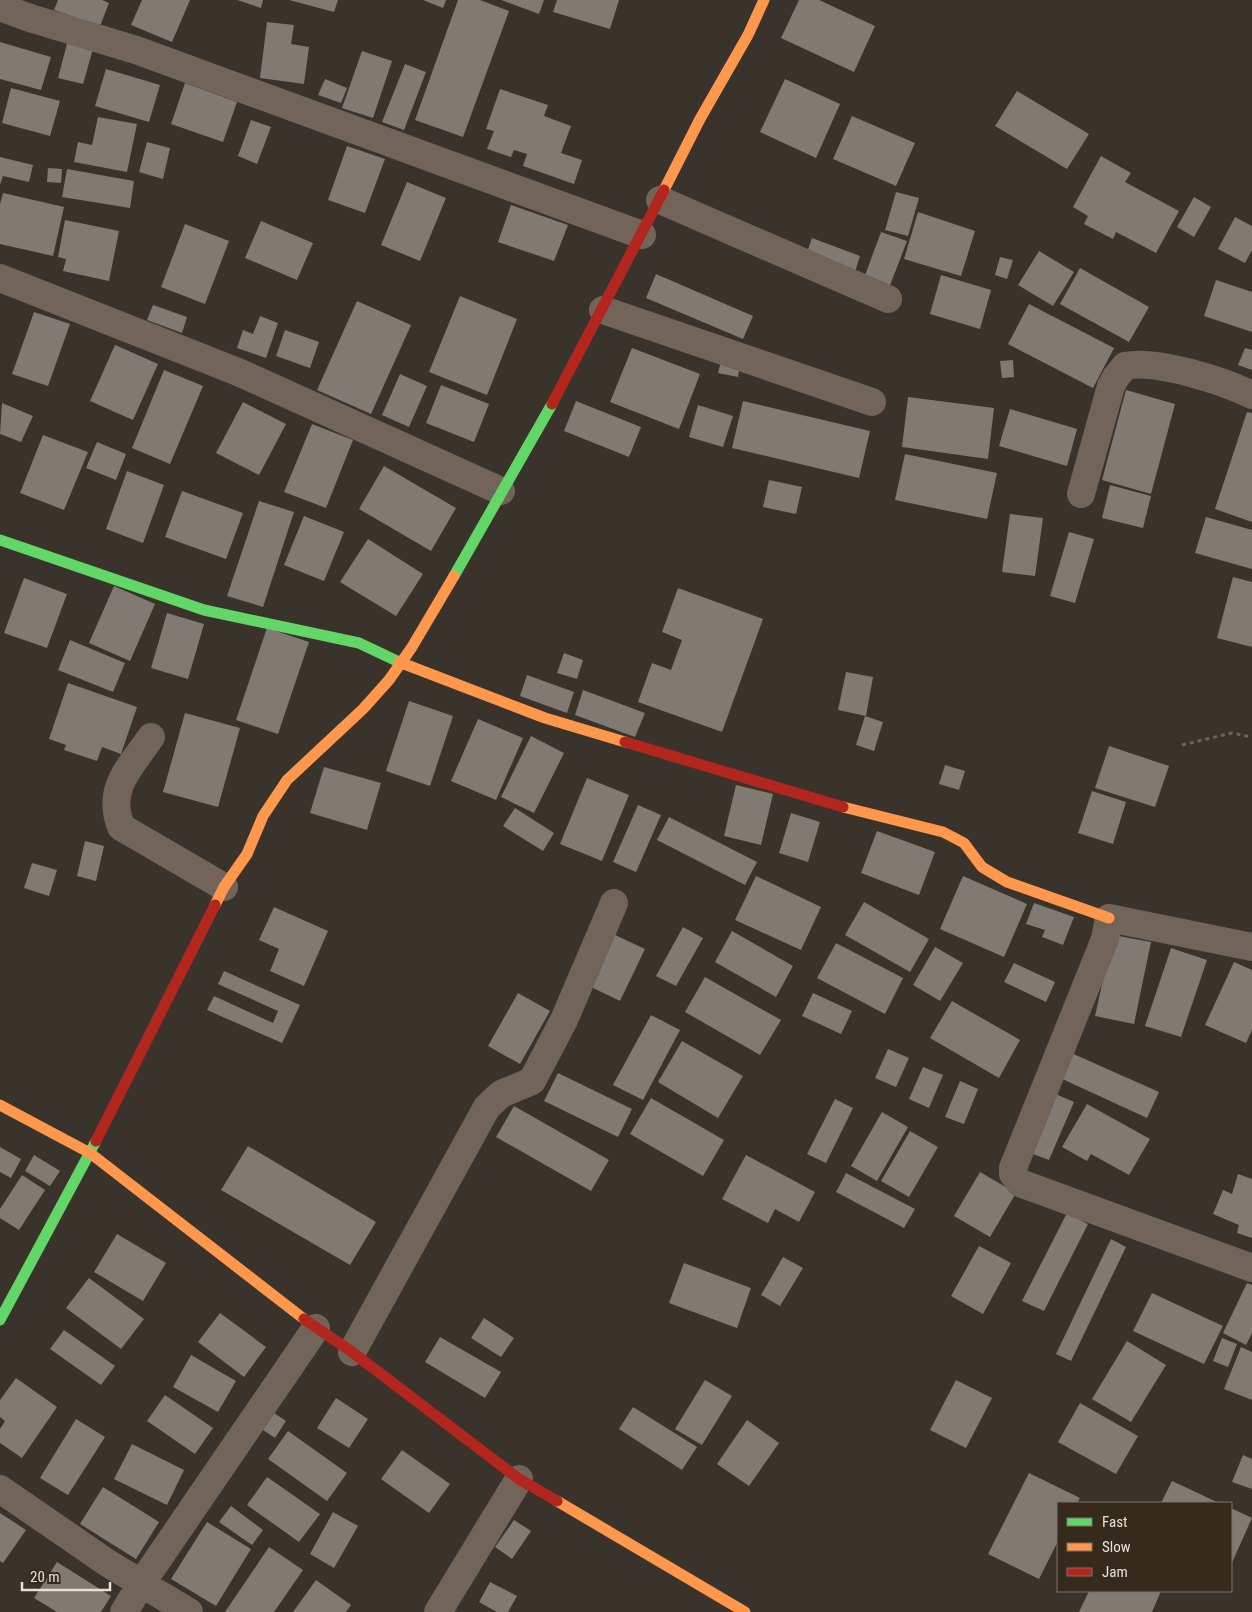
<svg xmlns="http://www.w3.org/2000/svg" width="1252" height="1612" font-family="'Roboto Condensed',sans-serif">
  <rect width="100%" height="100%" fill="#39332b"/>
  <path fill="#807a73" d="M 58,0 L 102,0 L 109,3 L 100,26 L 54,10 Z
    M 142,0 L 190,0 L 172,42 L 131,25 Z
    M 237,0 L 263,0 L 261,8 Z
    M 289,0 L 338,0 L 334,12 Z
    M 423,0 L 446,0 L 443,8 Z
    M 458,0 L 480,0 L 509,11 L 463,137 L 415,120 Z
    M 501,0 L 544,0 L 539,14 Z
    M 557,0 L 619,0 L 610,29 L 553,12 Z
    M 799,0 L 819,0 L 875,26 L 854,72 L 781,38 Z
    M 267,22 L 294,25 L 291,44 L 309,47 L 304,84 L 260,78 Z
    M 69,36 L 95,42 L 83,84 L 58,78 Z
    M 0,42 L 51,57 L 41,90 L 0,79 Z
    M 362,51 L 392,61 L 373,118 L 342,108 Z
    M 405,64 L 426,72 L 404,130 L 382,122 Z
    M 106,69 L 160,85 L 149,122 L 95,106 Z
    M 325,79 L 347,88 L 341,103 L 318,95 Z
    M 785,79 L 840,104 L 816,158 L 760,132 Z
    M 185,83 L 237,102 L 223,142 L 171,124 Z
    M 11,88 L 60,101 L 50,136 L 2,123 Z
    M 500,89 L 548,105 L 544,116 L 571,126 L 561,153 L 582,160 L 574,184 L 523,166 L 527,154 L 514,150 L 511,157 L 487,149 L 494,131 L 486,129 Z
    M 1017,91 L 1089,134 L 1067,169 L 995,126 Z
    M 852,116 L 915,143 L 896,186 L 833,159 Z
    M 98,117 L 137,124 L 127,172 L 74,162 L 78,142 L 92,145 Z
    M 251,120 L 271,127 L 257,164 L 238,156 Z
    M 147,142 L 170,148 L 163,179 L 139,172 Z
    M 347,146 L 385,159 L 365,213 L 328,200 Z
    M 1101,156 L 1131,173 L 1125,182 L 1179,211 L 1156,253 L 1116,232 L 1113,239 L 1084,224 L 1088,216 L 1073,207 Z
    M 0,157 L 33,165 L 29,182 L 3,176 L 0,185 Z
    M 48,168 L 62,169 L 61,183 L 47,182 Z
    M 67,169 L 134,181 L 130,208 L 62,197 Z
    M 407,182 L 446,198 L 420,261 L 381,245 Z
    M 896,192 L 919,198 L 908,236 L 885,230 Z
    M 3,193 L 64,207 L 53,256 L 0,244 L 0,204 Z
    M 1194,197 L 1211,207 L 1194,237 L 1177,227 Z
    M 511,205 L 568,225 L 554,261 L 498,242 Z
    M 918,212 L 975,231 L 961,276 L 904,259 Z
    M 1235,217 L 1252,226 L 1252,250 L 1245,263 L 1218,249 Z
    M 65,220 L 119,231 L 109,281 L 63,271 L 66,259 L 58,257 Z
    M 261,221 L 313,243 L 297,280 L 245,258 Z
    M 185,224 L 229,241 L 205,304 L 161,287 Z
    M 881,232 L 907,241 L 889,288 L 864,278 Z
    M 812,238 L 860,256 L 854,275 L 805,258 Z
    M 1039,251 L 1074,272 L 1053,306 L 1018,285 Z
    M 1000,257 L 1013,260 L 1007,279 L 995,275 Z
    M 1080,268 L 1149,307 L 1129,342 L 1060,304 Z
    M 656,274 L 753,316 L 743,339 L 646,298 Z
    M 941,275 L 991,290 L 980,329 L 930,314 Z
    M 1216,280 L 1252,292 L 1252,332 L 1204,316 Z
    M 460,296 L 517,319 L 487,395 L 429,372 Z
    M 357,301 L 411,325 L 371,414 L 317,390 Z
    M 1029,304 L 1114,348 L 1093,388 L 1008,344 Z
    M 153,305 L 187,317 L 182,333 L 147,320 Z
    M 34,312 L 70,324 L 48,386 L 12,374 Z
    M 260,316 L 278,323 L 266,358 L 237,348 L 243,330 L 253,334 Z
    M 285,330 L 319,342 L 310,368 L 276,356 Z
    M 115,345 L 158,364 L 133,420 L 90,401 Z
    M 632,348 L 700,374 L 679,429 L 610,402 Z
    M 1245,348 L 1252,350 L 1252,370 L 1238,365 Z
    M 1013,360 L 1014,377 L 1002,378 L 1000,361 Z
    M 721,361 L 740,365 L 738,377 L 718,373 Z
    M 164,370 L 203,386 L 170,464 L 132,448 Z
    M 400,374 L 427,386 L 409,427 L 382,415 Z
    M 441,385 L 489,404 L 474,442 L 426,423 Z
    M 1126,390 L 1175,404 L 1151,494 L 1102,480 Z
    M 908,397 L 994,408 L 988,459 L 902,447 Z
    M 576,401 L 641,427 L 629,457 L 564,431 Z
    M 743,401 L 870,431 L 859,478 L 732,448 Z
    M 243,402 L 286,424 L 259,475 L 216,453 Z
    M 2,403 L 33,416 L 21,442 L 0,434 Z
    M 698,405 L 733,416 L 723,447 L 689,437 Z
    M 1010,409 L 1077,429 L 1067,466 L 999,446 Z
    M 1247,412 L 1252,413 L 1252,522 L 1215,509 Z
    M 312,424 L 353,440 L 326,508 L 284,492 Z
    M 43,435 L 88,452 L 64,510 L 20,493 Z
    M 97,442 L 126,454 L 116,480 L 86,468 Z
    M 905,454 L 997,473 L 987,519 L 895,500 Z
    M 384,466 L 456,508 L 431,551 L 359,509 Z
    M 127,471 L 164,485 L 143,543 L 106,529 Z
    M 769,480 L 802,487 L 796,514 L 763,507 Z
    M 1110,485 L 1151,496 L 1143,528 L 1102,518 Z
    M 182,491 L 243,513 L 226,559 L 165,537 Z
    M 259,501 L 294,512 L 263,607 L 227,596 Z
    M 1010,514 L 1043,518 L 1035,576 L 1002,572 Z
    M 304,516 L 344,532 L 324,581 L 284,565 Z
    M 1206,517 L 1252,530 L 1252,569 L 1195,553 Z
    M 1069,532 L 1094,539 L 1075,603 L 1050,596 Z
    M 368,539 L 423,574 L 396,616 L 340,582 Z
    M 1233,577 L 1252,582 L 1252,647 L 1217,638 Z
    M 24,578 L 67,594 L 47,648 L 4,633 Z
    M 114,586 L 155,604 L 130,661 L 89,643 Z
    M 678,588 L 763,619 L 722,732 L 638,702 L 652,663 L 671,670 L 682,640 L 662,632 Z
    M 167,613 L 204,624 L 188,679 L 151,668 Z
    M 267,628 L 309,642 L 278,734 L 236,720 Z
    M 70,640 L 125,663 L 113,692 L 58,670 Z
    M 564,653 L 583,660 L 577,679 L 557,673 Z
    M 846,672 L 873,677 L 866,716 L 838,710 Z
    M 527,675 L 574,692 L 567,713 L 520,696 Z
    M 68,683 L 137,707 L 121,754 L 102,747 L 97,761 L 64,750 L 66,745 L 49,739 Z
    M 583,690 L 645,713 L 635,737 L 575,715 Z
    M 409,701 L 453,716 L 430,786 L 386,771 Z
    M 185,713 L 240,728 L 218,807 L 163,792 Z
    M 865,716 L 883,722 L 874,751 L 856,745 Z
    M 478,719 L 523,738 L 496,800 L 451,781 Z
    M 531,736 L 564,753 L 534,813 L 501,797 Z
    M 1109,746 L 1169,766 L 1155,807 L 1095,788 Z
    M 945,765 L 965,771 L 959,790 L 939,784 Z
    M 324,767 L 381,783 L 367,830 L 310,813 Z
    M 587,778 L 629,795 L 602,861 L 560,844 Z
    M 736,785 L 773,794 L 761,845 L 724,836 Z
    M 1092,791 L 1126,802 L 1113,844 L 1078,833 Z
    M 638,805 L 661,815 L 636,872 L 613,862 Z
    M 515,808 L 554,833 L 543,851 L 503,826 Z
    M 791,813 L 820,822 L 808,862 L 779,853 Z
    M 669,817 L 757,862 L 745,885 L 657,840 Z
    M 877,831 L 935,852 L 919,895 L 861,873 Z
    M 85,841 L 104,846 L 96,881 L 77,876 Z
    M 32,863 L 57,870 L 49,896 L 24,888 Z
    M 756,876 L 821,907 L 801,950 L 735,920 Z
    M 963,876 L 1027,904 L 1004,957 L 940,929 Z
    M 864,902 L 929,939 L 910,972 L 845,935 Z
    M 1034,903 L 1074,917 L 1063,945 L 1042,937 L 1045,930 L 1026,924 Z
    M 274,907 L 328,931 L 304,986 L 270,971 L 279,949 L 259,940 Z
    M 683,927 L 703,938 L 676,986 L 656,976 Z
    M 732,931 L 793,966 L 776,997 L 715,962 Z
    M 613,934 L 645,949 L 620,1001 L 589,986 Z
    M 1113,935 L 1151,942 L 1134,1024 L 1095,1016 Z
    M 836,943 L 903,978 L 885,1014 L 817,978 Z
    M 935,947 L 963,963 L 940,1001 L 913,985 Z
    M 1171,948 L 1207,960 L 1181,1037 L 1145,1026 Z
    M 1234,962 L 1252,970 L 1252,1030 L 1246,1043 L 1205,1025 Z
    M 1014,963 L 1055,982 L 1046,1002 L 1004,982 Z
    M 224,971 L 300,1005 L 282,1043 L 207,1010 L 214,996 L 273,1023 L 278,1011 L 218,984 Z
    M 705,977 L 781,1020 L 760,1055 L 685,1012 Z
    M 518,993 L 550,1011 L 520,1064 L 488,1046 Z
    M 813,993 L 852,1011 L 841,1034 L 802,1016 Z
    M 952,1001 L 1020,1040 L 999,1078 L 930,1038 Z
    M 651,1015 L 680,1030 L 643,1100 L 613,1085 Z
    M 682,1041 L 743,1076 L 718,1118 L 658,1082 Z
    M 888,1049 L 909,1058 L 896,1087 L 875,1078 Z
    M 1069,1052 L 1159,1092 L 1147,1118 L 1058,1077 Z
    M 923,1067 L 943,1075 L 929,1108 L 909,1099 Z
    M 558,1073 L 632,1109 L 618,1137 L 544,1101 Z
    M 960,1081 L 978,1089 L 964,1124 L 945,1117 Z
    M 1051,1092 L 1074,1102 L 1049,1160 L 1025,1151 Z
    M 651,1098 L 724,1140 L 703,1176 L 630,1134 Z
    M 835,1099 L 853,1108 L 826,1163 L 807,1154 Z
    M 1087,1104 L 1150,1139 L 1129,1175 L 1091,1154 L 1087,1161 L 1062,1147 Z
    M 514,1106 L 609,1160 L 591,1191 L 496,1137 Z
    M 882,1112 L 908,1127 L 877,1181 L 851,1166 Z
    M 910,1131 L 938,1147 L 909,1197 L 881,1181 Z
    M 248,1146 L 376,1222 L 350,1265 L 221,1190 Z
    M 0,1147 L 21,1159 L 11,1178 L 0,1172 Z
    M 34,1155 L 60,1171 L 50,1186 L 25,1171 Z
    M 746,1155 L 815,1192 L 799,1222 L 775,1209 L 768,1223 L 722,1199 Z
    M 980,1172 L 1016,1193 L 990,1237 L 954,1216 Z
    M 846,1173 L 915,1209 L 904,1228 L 836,1192 Z
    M 1238,1174 L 1252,1179 L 1252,1238 L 1237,1233 L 1239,1225 L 1213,1214 L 1223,1190 L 1232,1194 Z
    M 22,1175 L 45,1190 L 19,1230 L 0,1218 L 0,1209 Z
    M 1067,1213 L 1088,1224 L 1044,1311 L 1022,1301 Z
    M 117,1234 L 166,1263 L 143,1301 L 94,1272 Z
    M 1111,1239 L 1126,1247 L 1071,1361 L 1056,1354 Z
    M 979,1246 L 1011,1263 L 983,1314 L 951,1296 Z
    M 783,1257 L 803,1268 L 780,1306 L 761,1295 Z
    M 684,1263 L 751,1288 L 737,1328 L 669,1303 Z
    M 89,1278 L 144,1319 L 121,1349 L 66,1308 Z
    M 1247,1283 L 1252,1285 L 1252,1333 L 1246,1345 L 1223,1333 Z
    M 1152,1293 L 1223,1326 L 1204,1364 L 1133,1331 Z
    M 220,1313 L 266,1347 L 244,1377 L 198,1342 Z
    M 484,1318 L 514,1338 L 501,1357 L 471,1338 Z
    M 64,1330 L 115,1366 L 101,1385 L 50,1349 Z
    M 440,1337 L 501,1372 L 485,1398 L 425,1362 Z
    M 1222,1338 L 1237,1344 L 1228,1367 L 1213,1361 Z
    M 1127,1341 L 1166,1365 L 1131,1422 L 1092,1399 Z
    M 1241,1347 L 1252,1352 L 1252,1400 L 1224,1389 Z
    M 191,1355 L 236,1381 L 218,1412 L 173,1387 Z
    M 16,1378 L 57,1407 L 22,1458 L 0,1443 L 0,1429 L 5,1421 L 0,1417 L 0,1400 Z
    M 705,1380 L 732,1396 L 702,1445 L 675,1429 Z
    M 956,1380 L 992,1398 L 966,1448 L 930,1430 Z
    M 165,1395 L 213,1428 L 195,1454 L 147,1421 Z
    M 336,1398 L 368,1419 L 349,1448 L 317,1428 Z
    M 1080,1403 L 1138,1436 L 1116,1474 L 1058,1442 Z
    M 633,1407 L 697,1447 L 682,1470 L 619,1429 Z
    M 268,1409 L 286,1421 L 275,1438 L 257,1426 Z
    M 76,1419 L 105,1437 L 68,1495 L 40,1478 Z
    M 747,1420 L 779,1443 L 749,1486 L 717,1464 Z
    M 288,1431 L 347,1473 L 327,1501 L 268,1459 Z
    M 132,1444 L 184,1470 L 167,1505 L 114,1479 Z
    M 402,1450 L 450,1484 L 429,1513 L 381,1479 Z
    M 1243,1455 L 1252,1459 L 1252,1489 L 1232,1482 Z
    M 1029,1473 L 1080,1498 L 1077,1503 L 1058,1503 L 1058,1541 L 1039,1579 L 988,1554 Z
    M 267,1477 L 320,1514 L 299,1542 L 247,1505 Z
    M 1172,1481 L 1219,1503 L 1161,1503 Z
    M 103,1487 L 159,1522 L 136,1559 L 80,1524 Z
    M 231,1506 L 263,1530 L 252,1545 L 219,1522 Z
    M 1231,1508 L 1252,1518 L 1231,1565 Z
    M 333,1512 L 358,1526 L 334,1568 L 310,1554 Z
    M 0,1513 L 26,1530 L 3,1563 L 0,1561 Z
    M 514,1520 L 531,1531 L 512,1559 L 495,1547 Z
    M 207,1522 L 251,1549 L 216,1606 L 171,1579 Z
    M 269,1547 L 303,1570 L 274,1612 L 225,1612 Z
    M 57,1562 L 111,1596 L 101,1612 L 57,1612 L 34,1598 Z
    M 316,1580 L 351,1605 L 346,1612 L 293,1612 Z
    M 490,1582 L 517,1596 L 508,1612 L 497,1612 L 479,1602 Z
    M 1089,1591 L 1161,1591 L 1152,1612 L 1079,1612 Z"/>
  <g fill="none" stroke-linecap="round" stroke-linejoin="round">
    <path stroke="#6d635b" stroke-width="3" stroke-dasharray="4 4" stroke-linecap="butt" d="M 1182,745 L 1232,733 L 1252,737"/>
    <path stroke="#726459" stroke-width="28" d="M 0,7 L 30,18 L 136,50 L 642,235
      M 660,200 L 888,299
      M 0,278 L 238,372 L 501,491
      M 603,310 L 872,402
      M 1081,494 L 1111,386 L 1116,377 L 1125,366 C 1155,359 1224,381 1252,395
      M 151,737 C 130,768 106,788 121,827 L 224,887
      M 1252,947 L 1109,918 L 1105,939 L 1013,1168 L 1013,1174 L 1020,1183 L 1252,1268
      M 352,1352 L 487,1107 L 501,1094 L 532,1081 L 564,1020 L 614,903
      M 0,1489 L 109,1564 L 189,1612
      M 124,1612 L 141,1584 L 316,1328
      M 438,1612 L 519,1479"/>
    <path stroke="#63d668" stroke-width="11" d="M 0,540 L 204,610 L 359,643 L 399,662
      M 454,576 L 552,404
      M 0,1320 L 96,1141"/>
    <path stroke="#ff974d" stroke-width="11" d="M 664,190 L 700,119 L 748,35 L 764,0
      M 399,662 L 545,718 L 625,742
      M 843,807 L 943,832 L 964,843 L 982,867 L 1007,882 L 1109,918
      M 215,905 L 224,887 L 247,854 L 263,816 L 287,780 L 363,709 L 389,680 L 412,647 L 454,576
      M 0,1105 L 90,1153 L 304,1319
      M 557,1501 L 745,1612"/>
    <path stroke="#b3261e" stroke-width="11" d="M 552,404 L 664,190
      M 625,742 L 843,807
      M 96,1141 L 215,905
      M 304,1319 L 352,1352 L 519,1479 L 557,1501"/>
  </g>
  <rect x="1057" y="1502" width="175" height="90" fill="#352a1c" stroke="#7d7367"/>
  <rect x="1067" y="1518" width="25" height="8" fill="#63d668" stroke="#7d7367"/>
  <text x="1102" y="1527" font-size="15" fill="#e8e0d7">Fast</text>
  <rect x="1067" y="1543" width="25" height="8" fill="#ff974d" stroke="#7d7367"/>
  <text x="1102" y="1552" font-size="15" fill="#e8e0d7">Slow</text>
  <rect x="1067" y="1568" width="25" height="8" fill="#b3261e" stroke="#7d7367"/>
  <text x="1102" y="1577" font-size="15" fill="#e8e0d7">Jam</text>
  <path d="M22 1582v8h88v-8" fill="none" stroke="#e8e0d7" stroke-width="2.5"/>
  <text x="30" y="1582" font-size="15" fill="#e8e0d7" stroke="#352a1c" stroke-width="4" paint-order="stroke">20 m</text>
</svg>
